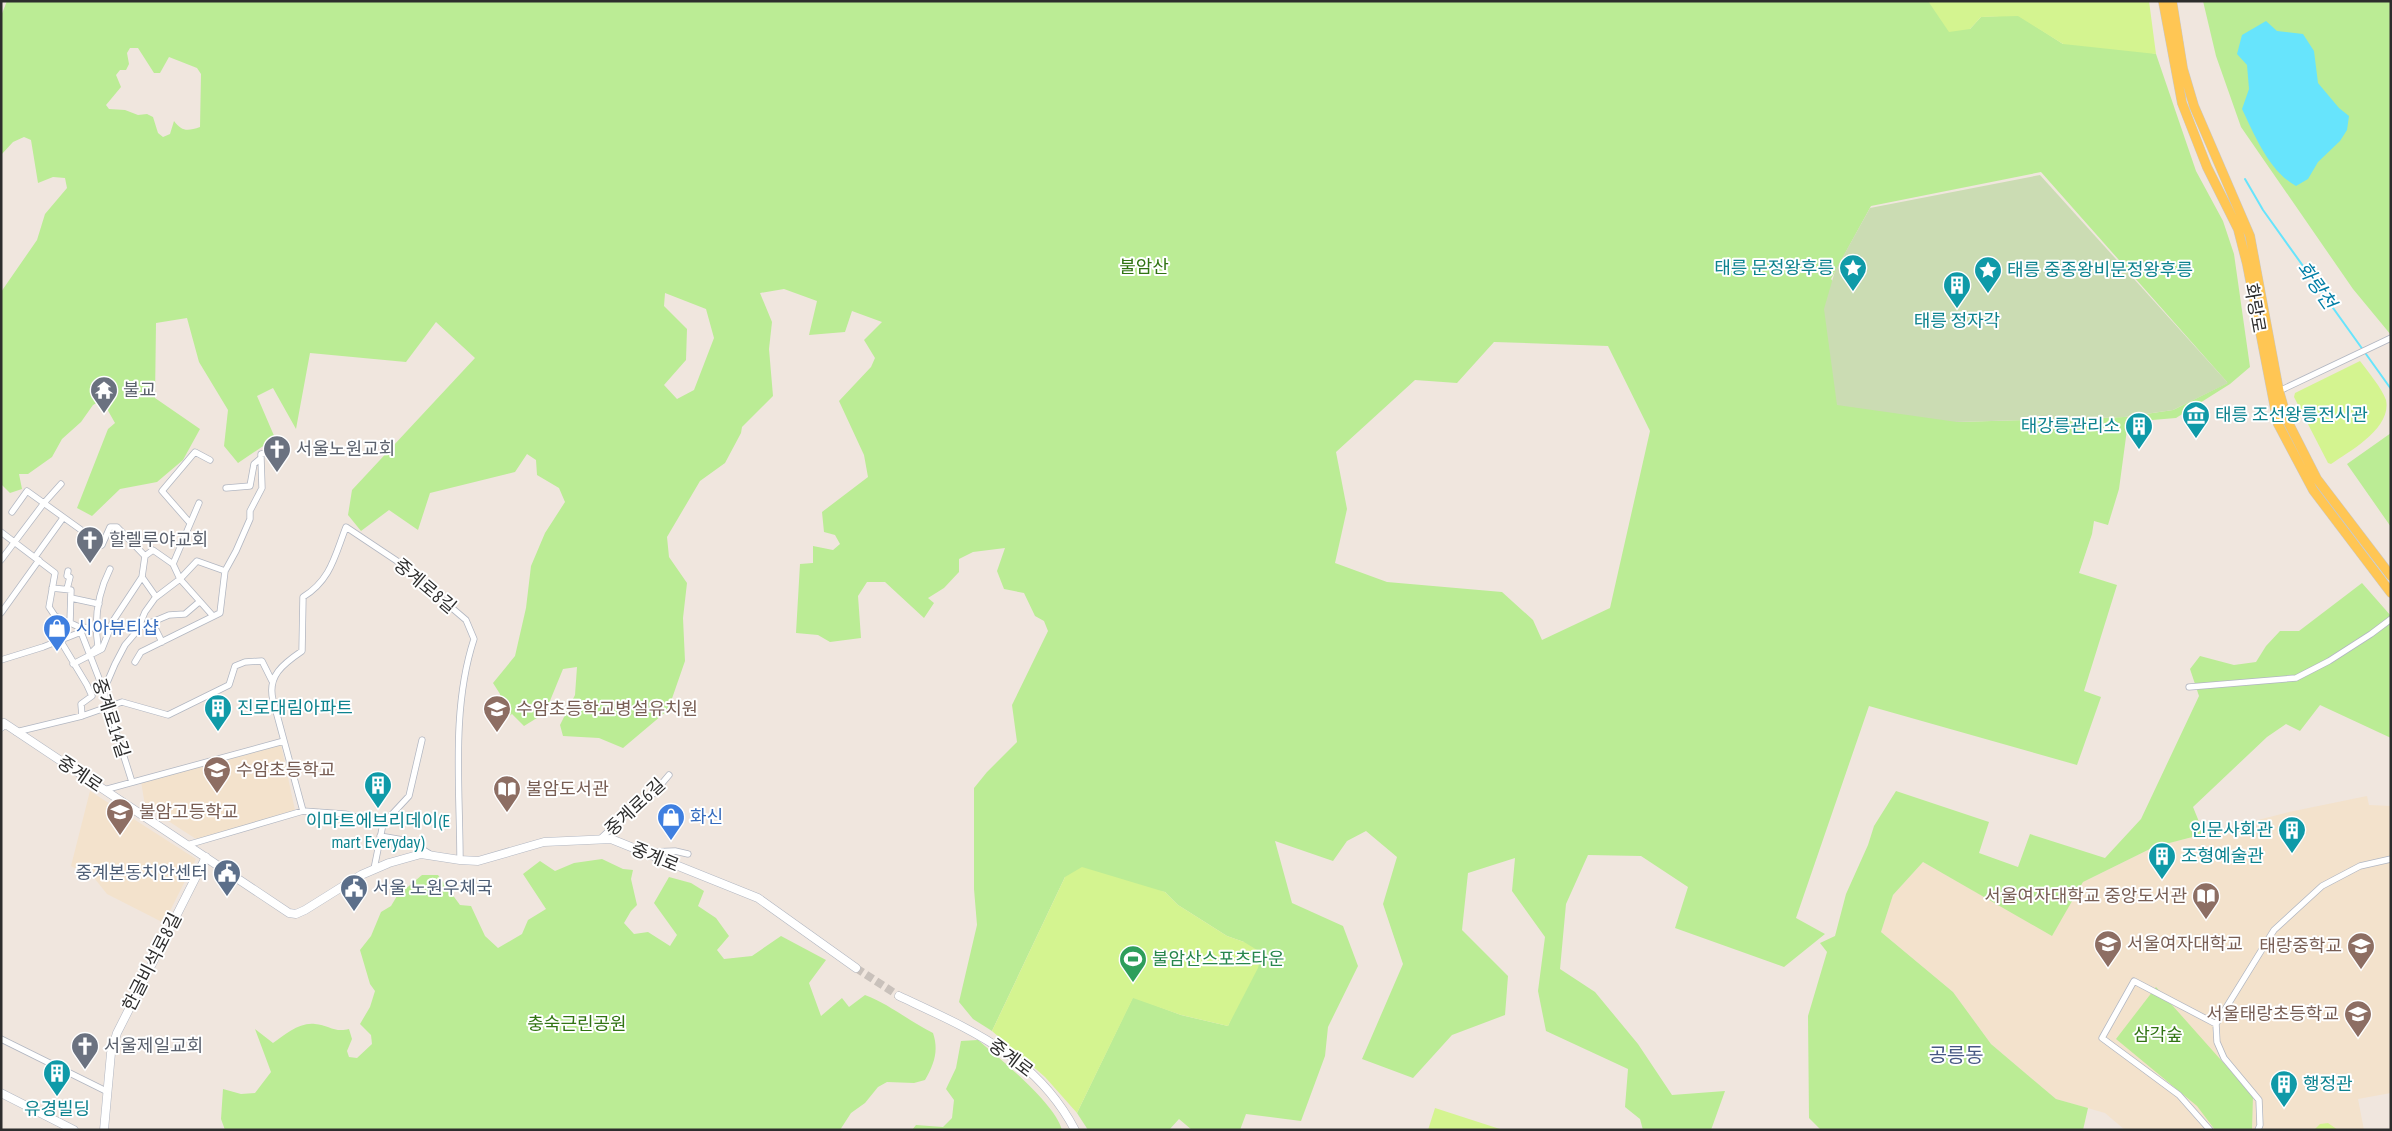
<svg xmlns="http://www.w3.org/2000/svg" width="2392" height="1131" font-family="'PT Sans Narrow','Noto Sans KR',sans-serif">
  <rect width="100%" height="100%" fill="#f0e6de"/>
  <path fill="#f3e2cc" d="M 281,745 L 295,810 L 264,821 L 196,839 L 145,806 L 141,781 Z
    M 90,791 L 196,859 L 164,923 L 107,894 L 95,879 L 71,866 Z
    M 2367,796 L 2369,805 L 2391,806 L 2391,1093 L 2358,1099 L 2364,1130 L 2125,1130 L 2105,1113 L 2056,1099 L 1991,1044 L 1953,992 L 1881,932 L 1893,895 L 1923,862 L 2052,935 L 2083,882 L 2154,847 L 2289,812 Z"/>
  <path fill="#bbec95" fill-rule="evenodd" d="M 7,1 L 1930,1 L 1970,29 L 1981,17 L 2018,15 L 2063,44 L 2106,42 L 2156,54 L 2196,171 L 2223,221 L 2234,254 L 2250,367 L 2230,384 L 2176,418 L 2128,422 L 2119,489 L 2108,525 L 2094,521 L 2092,534 L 2079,573 L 2117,585 L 2084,691 L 2101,697 L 2077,765 L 1869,706 L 1796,918 L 1825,934 L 1784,967 L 1675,928 L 1688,887 L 1641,856 L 1588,855 L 1566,904 L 1560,969 L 1595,992 L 1638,1044 L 1672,1095 L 1725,1091 L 1711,1130 L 1643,1130 L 1640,1119 L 1625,1107 L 1628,1069 L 1546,1031 L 1538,991 L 1545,937 L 1512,891 L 1515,858 L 1468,873 L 1462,930 L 1508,976 L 1505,1015 L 1452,1035 L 1413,1078 L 1362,1059 L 1403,964 L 1383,904 L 1397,857 L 1366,831 L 1347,841 L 1333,861 L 1275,841 L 1292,903 L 1343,926 L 1358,966 L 1328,1027 L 1325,1056 L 1301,1121 L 1246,1114 L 1240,1130 L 1192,1130 L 1179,1119 L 1169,1130 L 1088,1130 L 1077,1113 L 1133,997 L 1181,1015 L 1228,1026 L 1238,1003 L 1244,942 L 1227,936 L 1178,905 L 1165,892 L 1065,877 L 992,1031 L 973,1019 L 959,1002 L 977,925 L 974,889 L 974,788 L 987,772 L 1017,742 L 1012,705 L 1048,631 L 1044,621 L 1035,616 L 1024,593 L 1004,589 L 997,571 L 1005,548 L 973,552 L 959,559 L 959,572 L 944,588 L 928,598 L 934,603 L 924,618 L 885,582 L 867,582 L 858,596 L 861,638 L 830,642 L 818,635 L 796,633 L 800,564 L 813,563 L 813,546 L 833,550 L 840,544 L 835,535 L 824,532 L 822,512 L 868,477 L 864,455 L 839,401 L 871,367 L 875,358 L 864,340 L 882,322 L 852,311 L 845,332 L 809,335 L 817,301 L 784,289 L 760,293 L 772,322 L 769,349 L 773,396 L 742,427 L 741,433 L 725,463 L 700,481 L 667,537 L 669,557 L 687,583 L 683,618 L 685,661 L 668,710 L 623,748 L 599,738 L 563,736 L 560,725 L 575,695 L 577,667 L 563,669 L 545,713 L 524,726 L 512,714 L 504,720 L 500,694 L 493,683 L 515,656 L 526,608 L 531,566 L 545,533 L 565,502 L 559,488 L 537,475 L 536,460 L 527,454 L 515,472 L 430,493 L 418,530 L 389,510 L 361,531 L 348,515 L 352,490 L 475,358 L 436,322 L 406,362 L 310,353 L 296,429 L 273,388 L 257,396 L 275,438 L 238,463 L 224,446 L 228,410 L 199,362 L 187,318 L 156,323 L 155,398 L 200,429 L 183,460 L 157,482 L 120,489 L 92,516 L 77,508 L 108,429 L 115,423 L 102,400 L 93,405 L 81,422 L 62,439 L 52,457 L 28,474 L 19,474 L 22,489 L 10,493 L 1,484 L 1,292 L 37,240 L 45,214 L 67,188 L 65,178 L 53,177 L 38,183 L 31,140 L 24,137 L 13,142 L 1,155 L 1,16 ZM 130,48 L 138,48 L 154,73 L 160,73 L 169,57 L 197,68 L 201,74 L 200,127 C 188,131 182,132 174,121 L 170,134 L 163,137 L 158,133 L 153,117 L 147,114 L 138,115 L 125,110 L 109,109 L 106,105 L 121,87 L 116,75 L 120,70 L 126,70 L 129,64 L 127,53 ZM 2041,172 L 2227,382 L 2227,383 L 2173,410 L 2125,417 L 1957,422 L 1831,279 L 1871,206 ZM 665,293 L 706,309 L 714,338 L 694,390 L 677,399 L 664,385 L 686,360 L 687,329 L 664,306 ZM 1494,342 L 1608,346 L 1650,431 L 1610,608 L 1542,640 L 1533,620 L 1502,592 L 1387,582 L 1335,563 L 1347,509 L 1336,452 L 1415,380 L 1457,383 Z
    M 2203,1 L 2391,1 L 2391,335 L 2353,289 L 2241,127 L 2216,56 Z
    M 2391,433 L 2391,527 L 2347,464 Z
    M 2362,583 L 2391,616 L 2391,738 L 2320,705 L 2300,731 L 2286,724 L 2267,737 L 2193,807 L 2204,834 L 2154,847 L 2083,882 L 2052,936 L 1923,862 L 1893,895 L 1881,932 L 1953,992 L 1991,1044 L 2056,1099 L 2088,1108 L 2083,1130 L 1821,1130 L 1809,1118 L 1808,1016 L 1827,952 L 1820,943 L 1835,936 L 1846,894 L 1868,845 L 1874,826 L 1896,791 L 1989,822 L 1979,853 L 2018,867 L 2030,834 L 2105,858 L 2141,819 L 2199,696 L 2190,669 L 2200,656 L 2234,665 L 2256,662 L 2266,646 L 2280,631 L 2299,631 Z
    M 602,859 L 623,869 L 633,870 L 631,879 L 637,905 L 631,911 L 624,923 L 634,934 L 648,932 L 670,946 L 677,935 L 654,903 L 669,877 L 691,883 L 704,891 L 698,906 L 716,918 L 729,936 L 717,950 L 724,959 L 752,956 L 781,936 L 826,960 L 809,983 L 821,1016 L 842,998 L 849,1007 L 865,995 C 889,1004 909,1021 933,1033 C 939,1051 934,1064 925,1080 L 914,1083 L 887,1082 L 878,1087 L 865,1103 L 851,1113 L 840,1130 L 225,1130 L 221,1119 L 223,1089 L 241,1094 L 255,1093 L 271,1072 L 255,1029 L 273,1043 C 285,1035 299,1022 315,1024 C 328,1025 335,1033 349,1029 L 352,1039 L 347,1051 L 349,1057 L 357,1058 L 372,1044 L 371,1035 L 360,1024 L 370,1007 L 375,991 L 370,984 L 360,950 L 371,936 L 381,912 L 391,906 L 397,896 L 422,875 L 438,875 L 460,905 L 471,906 L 485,936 L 498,948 L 522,934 L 528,920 L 546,909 L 523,874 L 540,861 L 555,871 L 574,863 Z
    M 2156,987 L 2253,1096 L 2252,1130 L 2215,1130 L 2197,1106 L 2116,1039 Z
    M 978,1040 C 1000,1059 1055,1103 1062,1130 L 912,1130 L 916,1125 L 943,1127 L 952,1118 L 954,1100 L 946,1089 L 956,1068 L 961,1041 Z"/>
  <path fill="#cbdcb3" d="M 2040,175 L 2228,383 L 2173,410 L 2125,417 L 1957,422 L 1837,405 L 1824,309 L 1835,271 L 1870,208 Z"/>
  <path fill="#d4f490" d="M 1928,1 L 2149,1 L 2156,54 L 2063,44 L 2018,16 L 1981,17 L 1970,29 L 1949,32 Z
    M 2360,361 C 2369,373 2381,387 2386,400 C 2392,428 2350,451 2331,464 L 2328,463 L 2294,397 L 2295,393 Z
    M 1082,867 L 1165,892 L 1178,905 L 1227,936 L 1244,942 L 1262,953 L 1258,968 L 1228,1026 L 1181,1015 L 1133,998 L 1077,1113 L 1045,1077 L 992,1031 L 1065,877 Z
    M 1435,1108 L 1503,1130 L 1428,1130 Z
    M 2328,1123 L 2338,1130 L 2314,1130 L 2320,1124 Z"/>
  <path fill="#67e4fc" d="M 2266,21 L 2277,31 L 2303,34 L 2314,51 L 2318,83 L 2339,108 L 2349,116 L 2347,130 L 2340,141 L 2318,162 L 2308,179 L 2296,186 C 2269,171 2255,136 2242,109 L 2249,89 L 2247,65 L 2237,54 L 2242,35 Z"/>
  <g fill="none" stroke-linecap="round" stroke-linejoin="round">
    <path stroke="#67e4fc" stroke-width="2" d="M 2245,179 L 2263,210 L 2391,389"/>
    <path stroke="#c9c1bb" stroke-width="8" stroke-dasharray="8 4" stroke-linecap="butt" d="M 856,968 L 899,996"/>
    <g stroke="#b2b7c2" stroke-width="7">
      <path id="street" d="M 2277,392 L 2391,338
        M 226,488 L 250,486 L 254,464 L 261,458 L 261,454 L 286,449
        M 12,512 L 27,491 L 102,545 L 110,527 L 117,527 L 145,556 L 142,577 L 113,621 L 102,649 L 73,664
        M 190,523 L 162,491 L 195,452 L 210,460
        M 1,532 L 55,573 L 49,607 L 55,616 L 79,627 L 100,681 L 132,782
        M 35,557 L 63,518
        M 1,560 L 44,503 L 61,484
        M 173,564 L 199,503
        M 142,577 L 156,597
        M 52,588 L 71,590 L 70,623
        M 67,589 L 70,577 L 67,576 L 68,571
        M 71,598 L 99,604
        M 1,613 L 39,560
        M 213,616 L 180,579 L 197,561 L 225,571
        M 152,622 L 162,642
        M 79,627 L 95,628
        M 138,628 L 169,615 L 185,614 L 199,602
        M 60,640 L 87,685 L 92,696 L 81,704 L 82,716
        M 93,651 L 98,646 C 94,620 98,593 110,569
        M 1,660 L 43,647 L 81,632
        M 135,662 L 141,652 L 220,613 L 225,571 L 236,551 L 250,519 L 250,511 L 262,488 L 261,458
        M 2189,687 L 2296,678 L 2329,661 L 2371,634 L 2391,619
        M 103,692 L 115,664 L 125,645 L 137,631 L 145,612 L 155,598 L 180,579 L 173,564 L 153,550 L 145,556
        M 16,732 L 82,716 L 122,702 L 168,715 L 229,685 L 235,666 L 245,662 L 262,661 L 272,681
        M 104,790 L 284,741
        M 303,811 L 273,700 C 267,676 283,664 302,651 L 303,597 C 331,580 335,555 346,527 L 397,561 L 466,620 L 474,639 C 451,709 460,788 460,860
        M 380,836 L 409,841 L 430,854
        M 601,838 L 645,797 L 653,794 L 669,775
        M 187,845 L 303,811 L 345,814 L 383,824
        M 646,852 L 675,851 L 688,854
        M 374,869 L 383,824 L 409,796 L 422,740
        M 1,1039 L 108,1092
        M 2210,1130 L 2179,1095 L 2102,1038 L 2134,981 L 2216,1024
        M 2258,1130 L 2260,1125 L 2259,1100 L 2224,1058 L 2217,1042 L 2216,1024 L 2274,930 L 2322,886 L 2360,866 L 2391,859"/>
    </g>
    <g stroke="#b2b7c2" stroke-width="9">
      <path id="secondary" d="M 1,727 L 4,723 L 289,913 L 296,914 L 305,910 L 361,875 L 389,863 L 421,854 L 460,860 L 478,861 L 544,842 L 611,839 L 758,898 L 856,968
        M 899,996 C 971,1030 1036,1056 1075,1130
        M 1,1093 L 74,1130
        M 104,1130 L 111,1053 L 117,1033 L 206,857"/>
    </g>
    <g stroke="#c8c8c8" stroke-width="10">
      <path id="primary" d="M 2163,1 L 2182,103 L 2207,167 L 2238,229 L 2247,264 L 2278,424 L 2313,490 L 2391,593
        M 2172,1 L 2183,69 L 2194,106 L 2250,236 L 2279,391 L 2288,422 L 2317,479 L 2391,576"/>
    </g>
    <use href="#street" stroke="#fff" stroke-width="5.5"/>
    <use href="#secondary" stroke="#fff" stroke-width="8"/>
    <use href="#primary" stroke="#ffc654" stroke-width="9"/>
  </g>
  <defs>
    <g id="sight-pin" transform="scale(1.4375)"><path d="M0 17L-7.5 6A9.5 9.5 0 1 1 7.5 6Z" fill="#0f9aa8" stroke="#fff"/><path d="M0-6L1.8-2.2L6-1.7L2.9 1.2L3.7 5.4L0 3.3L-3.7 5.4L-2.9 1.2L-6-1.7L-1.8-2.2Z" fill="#fff"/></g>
    <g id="building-pin" transform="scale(1.4375)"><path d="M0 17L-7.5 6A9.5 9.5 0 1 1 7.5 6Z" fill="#0f9aa8" stroke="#fff"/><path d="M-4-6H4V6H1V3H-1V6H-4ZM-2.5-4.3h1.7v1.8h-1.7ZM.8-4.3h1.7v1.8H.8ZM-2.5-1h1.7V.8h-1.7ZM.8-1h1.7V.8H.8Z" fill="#fff"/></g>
    <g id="temple-pin" transform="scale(1.4375)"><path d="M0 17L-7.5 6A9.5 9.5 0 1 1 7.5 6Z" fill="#6b7280" stroke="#fff"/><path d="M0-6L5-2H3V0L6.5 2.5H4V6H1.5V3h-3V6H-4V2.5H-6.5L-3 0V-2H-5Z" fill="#fff"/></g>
    <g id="museum-pin" transform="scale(1.4375)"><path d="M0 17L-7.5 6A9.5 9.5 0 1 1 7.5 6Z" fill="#0f9aa8" stroke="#fff"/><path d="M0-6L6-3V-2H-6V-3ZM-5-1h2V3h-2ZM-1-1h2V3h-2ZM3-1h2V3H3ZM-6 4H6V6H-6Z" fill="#fff"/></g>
    <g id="church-pin" transform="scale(1.4375)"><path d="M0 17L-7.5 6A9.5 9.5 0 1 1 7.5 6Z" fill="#6b7280" stroke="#fff"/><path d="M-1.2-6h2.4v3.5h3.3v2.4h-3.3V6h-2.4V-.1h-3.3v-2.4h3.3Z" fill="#fff"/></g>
    <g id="shop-pin" transform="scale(1.4375)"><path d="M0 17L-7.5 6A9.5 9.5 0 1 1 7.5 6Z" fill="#3f7fe0" stroke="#fff"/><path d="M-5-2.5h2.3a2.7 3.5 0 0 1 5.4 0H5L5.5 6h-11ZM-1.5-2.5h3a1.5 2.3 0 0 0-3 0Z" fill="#fff"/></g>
    <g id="school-pin" transform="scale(1.4375)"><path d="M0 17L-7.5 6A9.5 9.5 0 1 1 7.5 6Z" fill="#8d6e63" stroke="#fff"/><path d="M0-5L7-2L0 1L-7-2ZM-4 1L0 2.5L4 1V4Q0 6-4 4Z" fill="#fff"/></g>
    <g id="library-pin" transform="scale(1.4375)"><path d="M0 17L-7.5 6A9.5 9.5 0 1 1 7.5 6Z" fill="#8d6e63" stroke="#fff"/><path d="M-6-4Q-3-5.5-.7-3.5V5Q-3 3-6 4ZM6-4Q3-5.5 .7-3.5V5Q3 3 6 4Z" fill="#fff"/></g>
    <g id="civic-pin" transform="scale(1.4375)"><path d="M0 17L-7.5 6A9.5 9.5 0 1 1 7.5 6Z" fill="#5c6f8a" stroke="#fff"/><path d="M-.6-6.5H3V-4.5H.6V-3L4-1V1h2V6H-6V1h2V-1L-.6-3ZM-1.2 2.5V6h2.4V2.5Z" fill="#fff"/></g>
    <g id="university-pin" transform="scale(1.4375)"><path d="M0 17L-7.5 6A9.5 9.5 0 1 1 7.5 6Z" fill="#8d6e63" stroke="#fff"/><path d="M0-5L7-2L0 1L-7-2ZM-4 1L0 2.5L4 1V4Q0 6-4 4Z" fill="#fff"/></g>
    <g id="stadium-pin" transform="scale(1.4375)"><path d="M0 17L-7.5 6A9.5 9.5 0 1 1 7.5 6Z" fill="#2e9e5b" stroke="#fff"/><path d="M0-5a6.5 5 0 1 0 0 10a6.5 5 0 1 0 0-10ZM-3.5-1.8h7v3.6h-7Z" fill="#fff"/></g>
  </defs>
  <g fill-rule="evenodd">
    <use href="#sight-pin" x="1853" y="268"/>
    <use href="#sight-pin" x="1988" y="270"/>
    <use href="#building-pin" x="1957" y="285"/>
    <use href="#temple-pin" x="104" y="390"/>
    <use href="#museum-pin" x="2196" y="415"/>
    <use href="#building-pin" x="2139" y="426"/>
    <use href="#church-pin" x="277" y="449"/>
    <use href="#church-pin" x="90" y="540"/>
    <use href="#shop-pin" x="57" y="628"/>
    <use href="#building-pin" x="218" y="708"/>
    <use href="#school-pin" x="497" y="709"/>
    <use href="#school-pin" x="217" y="770"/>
    <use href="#building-pin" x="378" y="785"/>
    <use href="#library-pin" x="507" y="789"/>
    <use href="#school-pin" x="120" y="812"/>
    <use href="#shop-pin" x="671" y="817"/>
    <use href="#building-pin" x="2292" y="830"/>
    <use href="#building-pin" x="2162" y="856"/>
    <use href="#civic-pin" x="227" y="873"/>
    <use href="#civic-pin" x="354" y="888"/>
    <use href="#library-pin" x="2206" y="896"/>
    <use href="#university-pin" x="2108" y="944"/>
    <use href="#school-pin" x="2361" y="946"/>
    <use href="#stadium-pin" x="1133" y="959"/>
    <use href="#school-pin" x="2358" y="1014"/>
    <use href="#church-pin" x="85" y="1046"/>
    <use href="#building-pin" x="57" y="1073"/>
    <use href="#building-pin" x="2284" y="1084"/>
  </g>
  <g text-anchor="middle" stroke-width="4" stroke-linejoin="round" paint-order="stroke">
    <g font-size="18" fill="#317413" stroke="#fff">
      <text x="1144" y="273">불암산</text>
      <text x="577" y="1030">충숙근린공원</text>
      <text x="2158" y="1041">삼각숲</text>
    </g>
    <g font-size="18" fill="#0d838f" stroke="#fff" text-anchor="start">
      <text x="1834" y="274" text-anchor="end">태릉 문정왕후릉</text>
      <text x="2007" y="276">태릉 중종왕비문정왕후릉</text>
      <text x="1957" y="327" text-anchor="middle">태릉 정자각</text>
      <text x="2215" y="421">태릉 조선왕릉전시관</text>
      <text x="2120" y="432" text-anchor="end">태강릉관리소</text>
      <text x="237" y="714">진로대림아파트</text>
      <text x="378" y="827" text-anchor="middle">이마트에브리데이(E<tspan x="378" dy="21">mart Everyday)</tspan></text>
      <text x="2273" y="836" text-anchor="end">인문사회관</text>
      <text x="2181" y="862">조형예술관</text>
      <text x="2303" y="1090">행정관</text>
      <text x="57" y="1115" text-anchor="middle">유경빌딩</text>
    </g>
    <g font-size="18" fill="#2d2d2d" stroke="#fff">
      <text transform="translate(2255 308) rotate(80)" y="6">화랑로</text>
      <text transform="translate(425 586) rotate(40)" y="6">중계로8길</text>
      <text transform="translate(111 718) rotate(72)" y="6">중계로14길</text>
      <text transform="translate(80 774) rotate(34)" y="6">중계로</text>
      <text transform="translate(635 807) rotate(-43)" y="6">중계로6길</text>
      <text transform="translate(655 857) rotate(22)" y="6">중계로</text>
      <text transform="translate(152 962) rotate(-63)" y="6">한글비석로8길</text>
      <text transform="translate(1011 1058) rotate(37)" y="6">중계로</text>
    </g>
    <g font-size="18" fill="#5b616d" stroke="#fff" text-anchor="start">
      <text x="123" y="396">불교</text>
      <text x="296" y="455">서울노원교회</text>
      <text x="109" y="546">할렐루야교회</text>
      <text x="104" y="1052">서울제일교회</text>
    </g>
    <g font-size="18" fill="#366cbe" stroke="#fff" text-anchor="start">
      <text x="76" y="634">시아뷰티샵</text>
      <text x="690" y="823">화신</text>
    </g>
    <g font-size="18" fill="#785e54" stroke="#fff" text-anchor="start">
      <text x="516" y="715">수암초등학교병설유치원</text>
      <text x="236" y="776">수암초등학교</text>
      <text x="526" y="795">불암도서관</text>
      <text x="139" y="818">불암고등학교</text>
      <text x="2187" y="902" text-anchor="end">서울여자대학교 중앙도서관</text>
      <text x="2127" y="950">서울여자대학교</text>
      <text x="2342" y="952" text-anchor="end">태랑중학교</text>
      <text x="2339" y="1020" text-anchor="end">서울태랑초등학교</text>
    </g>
    <g font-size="18" fill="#4e5e75" stroke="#fff" text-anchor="end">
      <text x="208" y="879">중계본동치안센터</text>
      <text x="373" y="894" text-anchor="start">서울 노원우체국</text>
    </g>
    <g font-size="18" fill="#27864d" stroke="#fff" text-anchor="start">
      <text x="1152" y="965">불암산스포츠타운</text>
    </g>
    <g font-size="19" font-style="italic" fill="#017ea6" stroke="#fff">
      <text transform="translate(2317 285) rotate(55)" y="7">화랑천</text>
    </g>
    <g font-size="20" fill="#475884" stroke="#fff">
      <text x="1956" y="1062">공릉동</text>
    </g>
  </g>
  <rect width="2392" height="1131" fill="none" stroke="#2d2d2d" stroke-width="5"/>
</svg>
